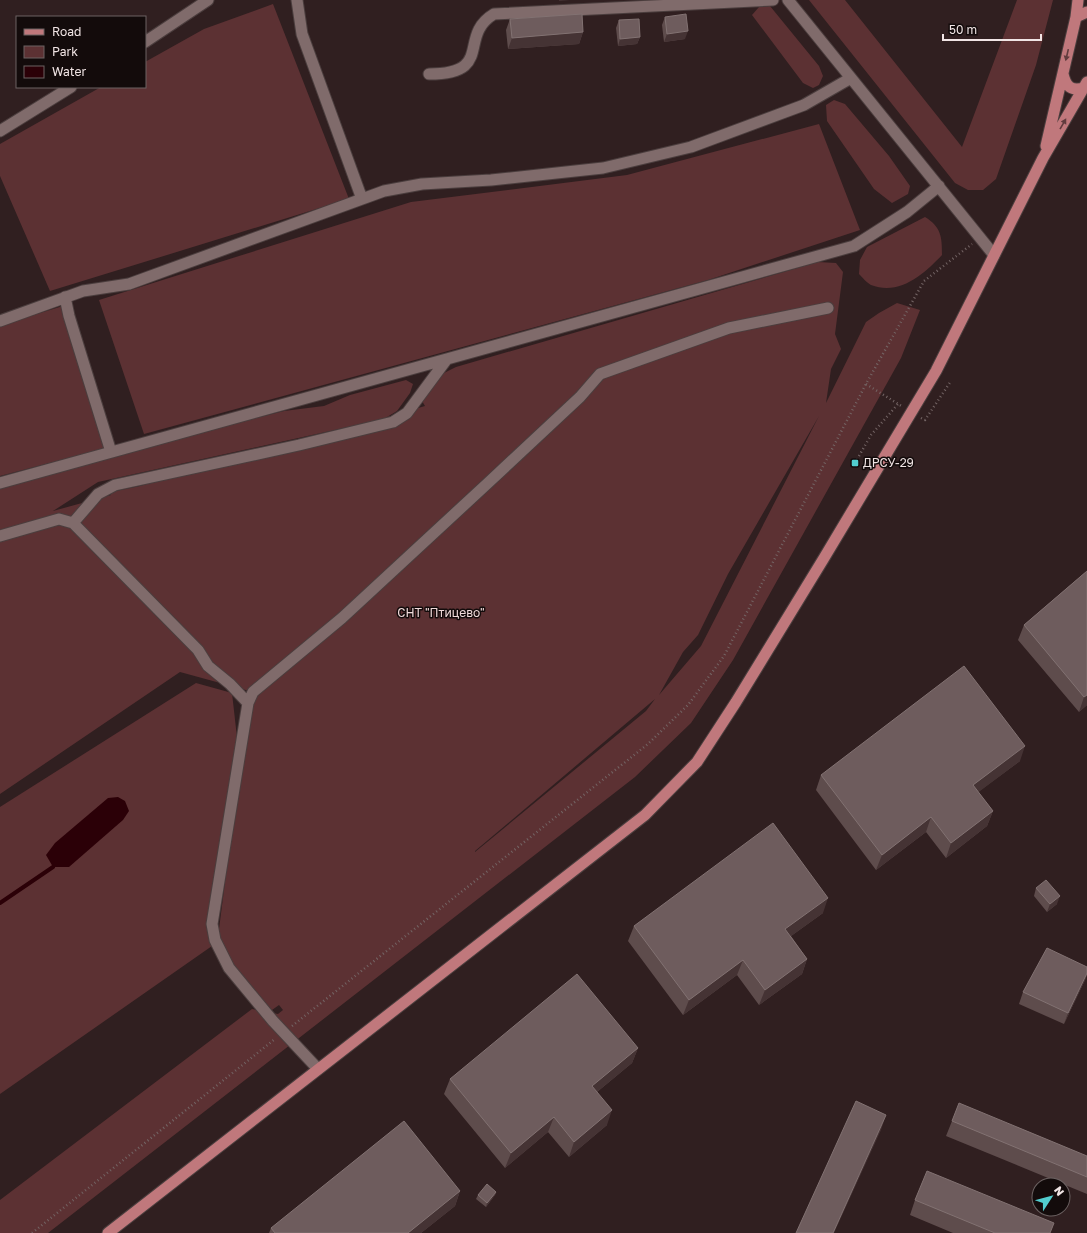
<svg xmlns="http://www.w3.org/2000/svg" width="1087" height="1233" font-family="'Golos Text',sans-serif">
  <rect width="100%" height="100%" fill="#301f20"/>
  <path fill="#5c3133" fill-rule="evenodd" d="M 809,0 L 845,0 L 962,147 L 1017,0 L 1053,0 L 1036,65 L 996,179 L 983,190 L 968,190 L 955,183 Z
    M 273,4 L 349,199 L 50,291 L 0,176 L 0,144 L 101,87 L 145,87 L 145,62 L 204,29 Z
    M 770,6 L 819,66 L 823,76 L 819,85 L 813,88 L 803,83 L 752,15 L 759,7 Z
    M 834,100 L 845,104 L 889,156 L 910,186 L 908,194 L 892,203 L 874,189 L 827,121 L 826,105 Z
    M 819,124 L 860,230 L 708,280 L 144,434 L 99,300 L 411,202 L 627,175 Z
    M 925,217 C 941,227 942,236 942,255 C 924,274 900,296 871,285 C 867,283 862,277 859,274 L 860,260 L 867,247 Z
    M 818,262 L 836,263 L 843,272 L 835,334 L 841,349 L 831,369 L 826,403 L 866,322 L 879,313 L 897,303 L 920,310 L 901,358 L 733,660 L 691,723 L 635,777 L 48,1233 L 0,1233 L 0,1200 L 252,1009 L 278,1014 L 283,1010 L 279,1005 L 272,1010 L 230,965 L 218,937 L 236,795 L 212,946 L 0,1094 L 0,807 L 196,683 L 232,693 L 240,764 L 253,692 L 180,672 L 0,794 L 0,489 L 126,451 L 284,411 L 324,406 L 350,395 L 406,380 L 413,384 L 410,393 L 397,411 L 387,417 L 425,406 L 422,401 L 440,375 L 456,367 ZM 819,416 L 701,646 L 659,695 L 683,652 L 698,635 L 728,574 ZM 353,426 L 140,486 L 111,492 L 111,495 L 53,511 L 98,482 ZM 655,699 L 646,711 L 475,852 L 475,851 Z
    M 63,306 L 107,448 L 0,476 L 0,325 Z"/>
  <path fill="#2b0007" d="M 118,797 L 125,801 L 129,811 L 123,820 L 69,867 L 53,867 L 46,855 L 55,843 L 108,798 Z"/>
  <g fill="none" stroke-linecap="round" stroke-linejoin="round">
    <path stroke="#2b0007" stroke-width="4" d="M 0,903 L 53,867"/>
    <g stroke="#4b3e3e" stroke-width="13">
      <path id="minor" d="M 297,0 L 302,34 L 362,199
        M 788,0 L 994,255
        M 145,42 L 208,0
        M 429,74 C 495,74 457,36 494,14 L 773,0
        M 0,131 L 71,87
        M 65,297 L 69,316 L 111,452
        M 0,321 L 83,291 L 129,284 L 384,191 L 422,184 L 491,180 L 603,168 L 691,147 L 804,105 L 851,78
        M 0,483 L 854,246 L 907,212 L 939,186
        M 73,523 L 98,494 L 115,485 L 299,445 L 393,422 L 407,413 L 447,359
        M 0,536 L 59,519 L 73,523 L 198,650 L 208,666 L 230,684 L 248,703
        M 318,1069 L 273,1021 L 229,968 L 215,940 L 212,924 L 248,703 L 253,692 L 342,618 L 489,482 L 580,397 L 600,374 L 729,328 L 828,308"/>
    </g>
    <g stroke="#4b3e3e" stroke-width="13">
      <path id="primary" d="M 1076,17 L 1087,12
        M 1063,74 C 1066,87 1071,91 1084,88
        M 1046,146 L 1076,17 L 1078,0
        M 108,1233 L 645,815 L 697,762 L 736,702 L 824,558 L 936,371 L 1043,158 L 1087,82"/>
    </g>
    <path stroke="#746565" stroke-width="2.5" stroke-dasharray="1 3" stroke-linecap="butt" d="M 866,384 L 903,407
      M 921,418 L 925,420 L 951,381
      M 855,463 L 871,435 L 898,404
      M 292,1026 L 648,744 L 688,705 L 724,656 L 866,384 L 924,281 L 972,244
      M 32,1233 L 275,1039"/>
    <use href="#minor" stroke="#806b6b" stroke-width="11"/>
    <use href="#primary" stroke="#c0787c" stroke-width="11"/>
  </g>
  <path fill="#5e4c4c" d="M 665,17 L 685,39 L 664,42 L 662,25 Z
    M 510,19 L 583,32 L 579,44 L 508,49 L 506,30 Z
    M 619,20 L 640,37 L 637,44 L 618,46 L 616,28 Z
    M 1087,571 L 1087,705 L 1079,712 L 1018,640 L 1024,625 Z
    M 1020,761 L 978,792 L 993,811 L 987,826 L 946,858 L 926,832 L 876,870 L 816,790 L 821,775 Z
    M 1036,888 L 1057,904 L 1047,912 L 1034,896 Z
    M 823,913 L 791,936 L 807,959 L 802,974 L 759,1005 L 737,975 L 683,1015 L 628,941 L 634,926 Z
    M 1087,967 L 1087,975 L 1085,980 L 1064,1024 L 1019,1004 L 1023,992 Z
    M 638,1048 L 632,1063 L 597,1092 L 607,1125 L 569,1157 L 548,1132 L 505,1168 L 444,1094 L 450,1079 Z
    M 952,1121 L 1087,1156 L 1087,1194 L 946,1136 Z
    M 460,1191 L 455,1206 L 421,1233 L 269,1233 L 271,1228 Z
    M 496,1192 L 495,1195 L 486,1207 L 476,1199 L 478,1195 Z
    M 915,1200 L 1050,1233 L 953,1233 L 910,1215 Z"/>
  <path fill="#453334" d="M 559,0 L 570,0 L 559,1 Z
    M 688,31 L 685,39 L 664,42 L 667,34 Z
    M 583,32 L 579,44 L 508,49 L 512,38 Z
    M 640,37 L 637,44 L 618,46 L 620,39 Z
    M 1087,695 L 1087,705 L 1079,712 L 1084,697 Z
    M 1025,746 L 1020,761 L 968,800 L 973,785 Z
    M 993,811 L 987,826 L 946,858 L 951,843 Z
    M 931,817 L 926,832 L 876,870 L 882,855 Z
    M 1060,896 L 1057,904 L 1047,912 L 1050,904 Z
    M 828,898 L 823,913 L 780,944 L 785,929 Z
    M 807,959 L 802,974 L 759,1005 L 765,990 Z
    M 743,960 L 737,975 L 683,1015 L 689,1000 Z
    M 1087,973 L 1085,980 L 1064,1024 L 1068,1013 Z
    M 638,1048 L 632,1063 L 586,1101 L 592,1086 Z
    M 612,1110 L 607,1125 L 569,1157 L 574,1142 Z
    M 886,1115 L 881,1130 L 834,1233 L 833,1233 Z
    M 554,1117 L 548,1132 L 505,1168 L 511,1153 Z
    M 460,1191 L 455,1206 L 421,1233 L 408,1233 Z
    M 496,1192 L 495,1195 L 486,1207 L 487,1203 Z"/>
  <path fill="#6e5c5d" stroke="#827272" d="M 582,14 L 583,32 L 512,38 L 510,19 Z
    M 686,14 L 688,31 L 667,34 L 665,17 Z
    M 639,19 L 640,37 L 620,39 L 619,20 Z
    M 1087,571 L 1087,695 L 1084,697 L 1024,625 Z
    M 964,666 L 1025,746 L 973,785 L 993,811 L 951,843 L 931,817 L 882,855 L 821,775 Z
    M 773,823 L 828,898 L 785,929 L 807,959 L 765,990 L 743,960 L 689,1000 L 634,926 Z
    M 1046,880 L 1060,896 L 1050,904 L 1036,888 Z
    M 1047,948 L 1087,967 L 1087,973 L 1068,1013 L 1023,992 Z
    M 577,974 L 638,1048 L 592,1086 L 612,1110 L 574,1142 L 554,1117 L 511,1153 L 450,1079 Z
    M 856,1101 L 886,1115 L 833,1233 L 796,1233 Z
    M 959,1103 L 1087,1156 L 1087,1177 L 952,1121 Z
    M 404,1121 L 460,1191 L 408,1233 L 275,1233 L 271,1228 Z
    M 927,1171 L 1054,1223 L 1050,1233 L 995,1233 L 915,1200 Z
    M 487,1184 L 496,1192 L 487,1203 L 478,1195 Z"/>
  <defs><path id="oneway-solid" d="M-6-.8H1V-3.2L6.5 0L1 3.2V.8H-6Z"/></defs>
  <g fill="#613c3e">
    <use href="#oneway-solid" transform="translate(1067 55) rotate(103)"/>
    <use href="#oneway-solid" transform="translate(1063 124) rotate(-60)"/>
  </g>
  <rect fill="#52cdcf" stroke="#130b0b" stroke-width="1.5" x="851" y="459" width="8" height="8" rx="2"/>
  <g text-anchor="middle" stroke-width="3" stroke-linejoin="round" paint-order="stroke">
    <g font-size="12" fill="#f1e5e5" stroke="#130b0b" text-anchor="start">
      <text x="863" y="467">ДРСУ-29</text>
    </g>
    <g font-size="12" fill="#f1dbdb" stroke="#130b0b">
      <text x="441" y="617">СНТ "Птицево"</text>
    </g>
  </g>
  <rect x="16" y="16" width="130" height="72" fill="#130b0b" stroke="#6c6262"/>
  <rect x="24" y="29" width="20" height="6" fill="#c0787c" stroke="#6c6262"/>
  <text x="52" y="36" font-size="12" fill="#f1e5e5">Road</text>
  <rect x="24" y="46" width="20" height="12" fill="#5c3133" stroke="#6c6262"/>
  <text x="52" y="56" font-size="12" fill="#f1e5e5">Park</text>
  <rect x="24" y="66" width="20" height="12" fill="#2b0007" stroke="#6c6262"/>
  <text x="52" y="76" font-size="12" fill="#f1e5e5">Water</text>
  <g transform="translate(1051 1197) rotate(54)"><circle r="19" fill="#130b0b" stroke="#6c6262"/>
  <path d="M0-3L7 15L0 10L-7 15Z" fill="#52cdcf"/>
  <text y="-6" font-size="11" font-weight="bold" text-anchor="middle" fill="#f1e5e5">N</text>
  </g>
  <path d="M943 34v6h98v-6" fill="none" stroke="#f1e5e5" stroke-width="2"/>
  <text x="949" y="34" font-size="12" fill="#f1e5e5" stroke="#130b0b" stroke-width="3" paint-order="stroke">50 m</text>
</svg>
